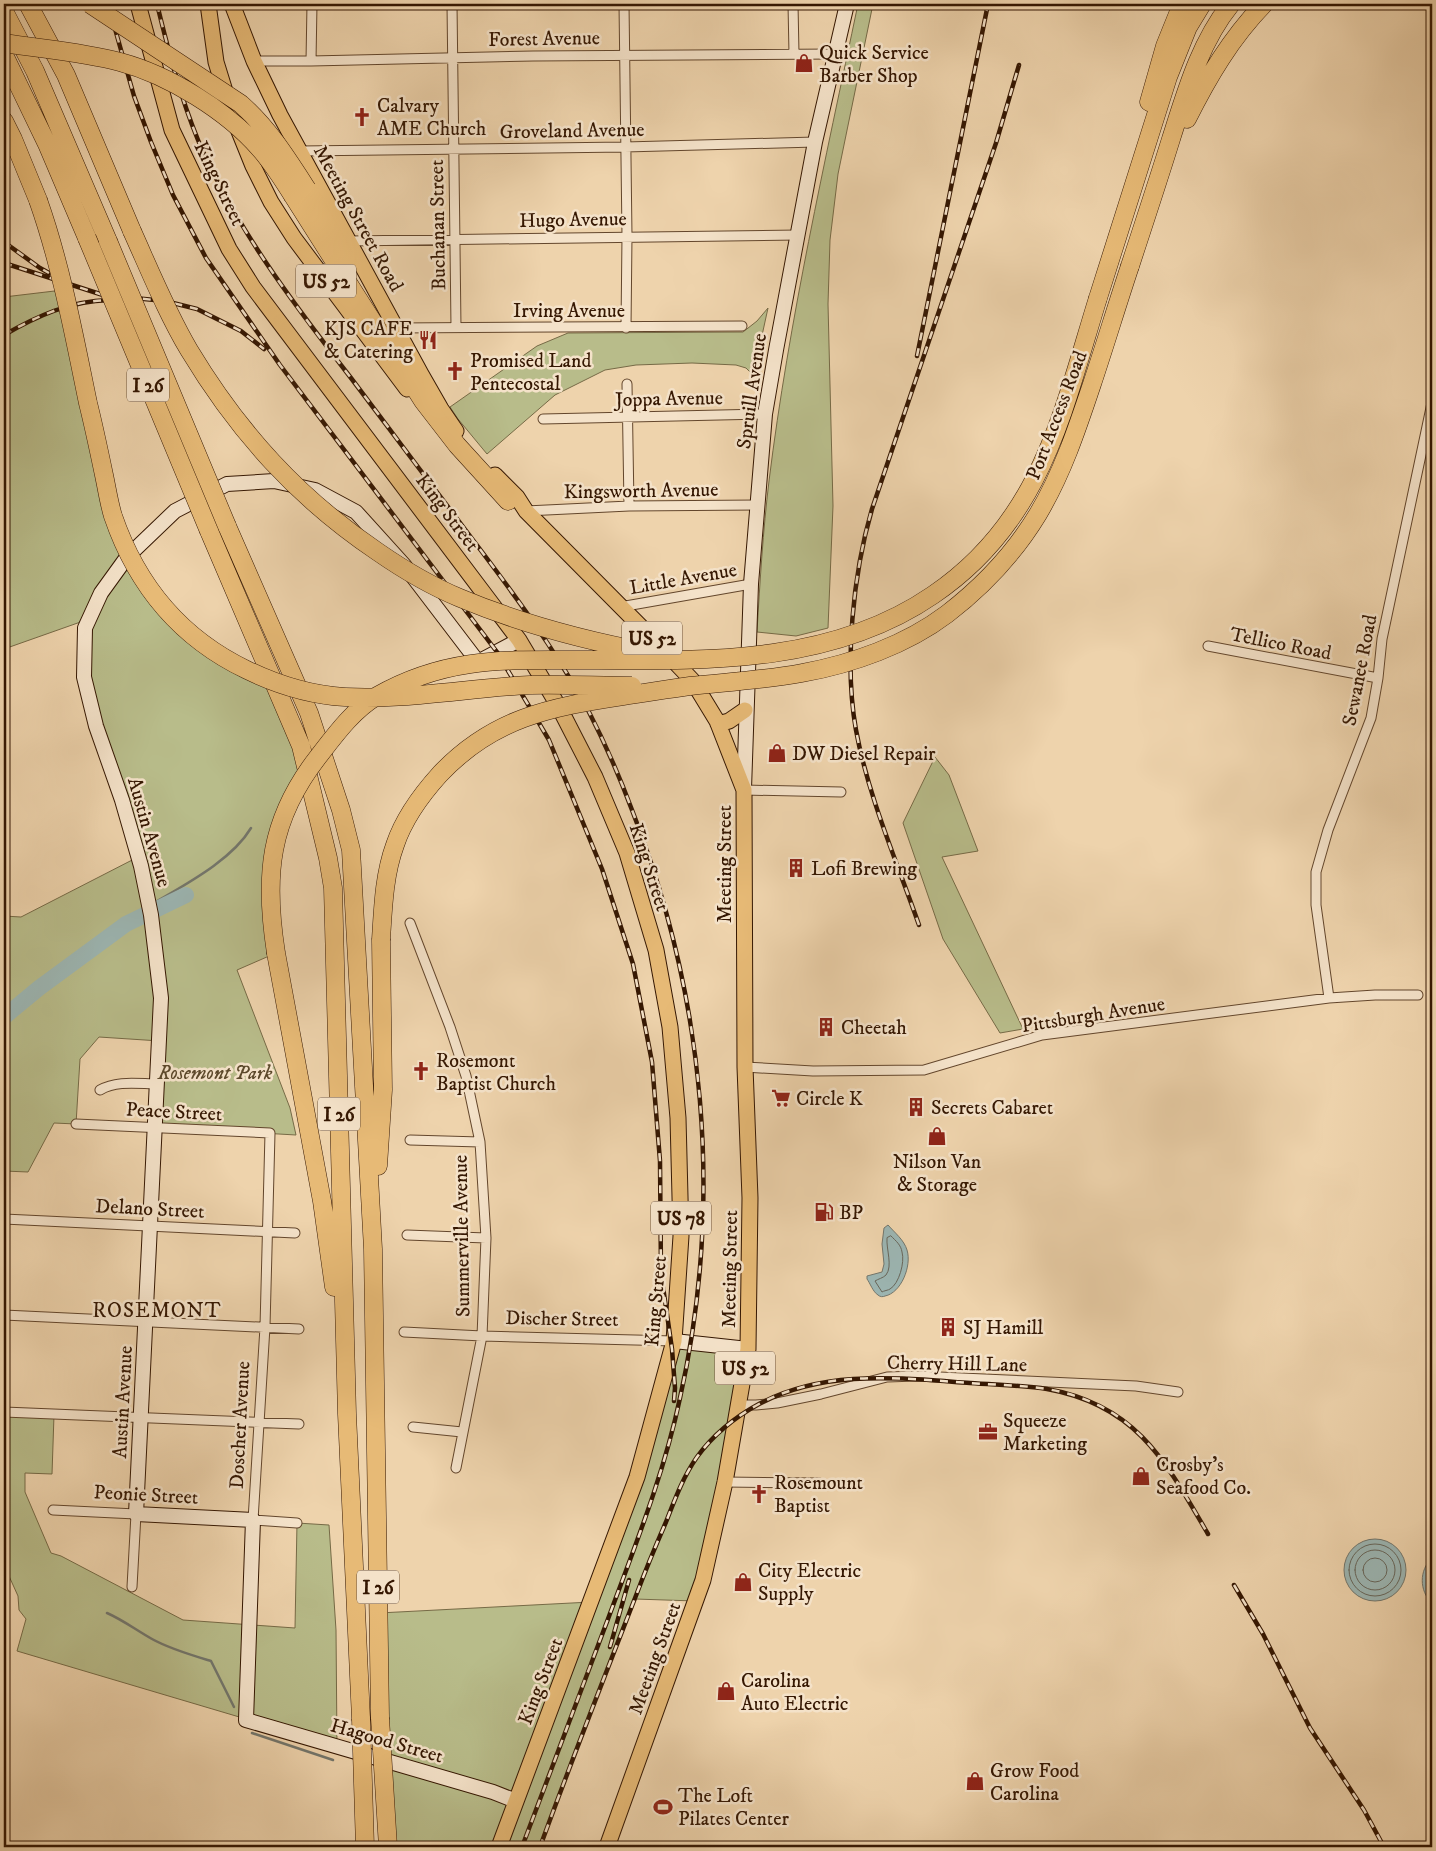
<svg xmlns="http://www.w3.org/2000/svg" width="1436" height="1851" font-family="'IM FELL DW Pica',serif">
  <rect width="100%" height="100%" fill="#eed3ac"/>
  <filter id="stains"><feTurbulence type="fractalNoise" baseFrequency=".004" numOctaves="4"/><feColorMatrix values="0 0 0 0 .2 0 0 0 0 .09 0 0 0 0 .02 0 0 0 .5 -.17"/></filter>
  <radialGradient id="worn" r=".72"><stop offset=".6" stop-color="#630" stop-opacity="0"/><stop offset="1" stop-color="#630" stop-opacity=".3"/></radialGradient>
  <path fill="#b8bc8a" stroke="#766a46" d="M 858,4 L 873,4 L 838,174 L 830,240 L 828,304 L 833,506 L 828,628 L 796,636 L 757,632 C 760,581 763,531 769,481 C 789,320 825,162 858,4 Z
    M 63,290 L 109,500 L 163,606 L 273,683 L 307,771 L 279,827 L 276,953 L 237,970 L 290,1108 L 296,1135 L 156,1127 L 160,1041 L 99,1037 L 80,1059 L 76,1124 L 54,1123 L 28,1172 L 4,1171 L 4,916 L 21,917 L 138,857 L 84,677 L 89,619 L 4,649 L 4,297 Z
    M 768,308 L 761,340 L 757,379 L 746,368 L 736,365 L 692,363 L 636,365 L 605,370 L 555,395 L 487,454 L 458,419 L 450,407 L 537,346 L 568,333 L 743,332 L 757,321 Z
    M 935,757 L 949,775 L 978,851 L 942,857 L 1023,1029 L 1000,1033 L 943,939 L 903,823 Z
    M 674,1341 L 748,1349 L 695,1601 L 635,1599 L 540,1847 L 388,1847 L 379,1613 L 591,1602 Z
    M 4,1412 L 54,1415 L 52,1474 L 25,1473 L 25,1492 L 51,1553 L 61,1556 L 183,1620 L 295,1628 L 297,1523 L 329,1525 L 336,1630 L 337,1746 L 17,1651 L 26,1619 L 19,1610 L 18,1596 L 4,1565 Z"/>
  <path fill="#9cb6b3" stroke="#73766c" d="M 888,1225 C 895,1233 904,1240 907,1250 C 912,1266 901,1293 885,1296 C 883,1297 880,1297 878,1295 C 873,1292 870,1283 867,1279 L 867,1276 L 882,1272 L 884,1264 L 882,1244 L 884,1228 Z
    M1344 1570a31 31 0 1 1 62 0a31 31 0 1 1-62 0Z
    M 1432,1558 L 1432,1603 C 1419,1591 1419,1570 1432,1558 Z"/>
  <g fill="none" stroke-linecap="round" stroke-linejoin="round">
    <path stroke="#68665a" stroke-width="1" d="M 891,1236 C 896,1241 901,1245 902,1252 C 905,1262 899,1284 890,1289 C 889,1290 883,1291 882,1292 L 875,1281 C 878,1279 883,1278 886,1275 C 893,1266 886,1249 887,1238 Z
      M1349 1570a26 26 0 1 1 52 0a26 26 0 1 1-52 0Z
      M1355 1570a20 20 0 1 1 40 0a20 20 0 1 1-40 0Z
      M1363 1570a12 12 0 1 1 24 0a12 12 0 1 1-24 0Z"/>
    <path stroke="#73766c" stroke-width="2.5" d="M 154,903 C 186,884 232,860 251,828
      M 4,1010 L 72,957 L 145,908
      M 107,1613 C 123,1620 136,1630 152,1639 C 170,1649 191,1655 211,1661 L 234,1707
      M 252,1733 L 333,1760"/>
    <path stroke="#9cb6b3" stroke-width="16" d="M 4,1017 L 39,988 L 126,924 L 186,895"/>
    <g stroke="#63462c" stroke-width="11">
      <path id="street" d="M 452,4 L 456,327
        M 624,4 L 627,236 L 626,328
        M 793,4 L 794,54
        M 254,61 L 311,61 L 533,56 L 835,54
        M 311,61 L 312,4
        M 300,151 L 625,147 L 815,142
        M 349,241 L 798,235
        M 396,328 L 742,326
        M 627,384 L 629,506
        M 543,419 L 765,414
        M 526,511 L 629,506 L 757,505
        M 620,607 L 751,584
        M 1208,646 L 1378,678
        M 744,790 L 841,792
        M 410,923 L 450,1027 L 466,1076 L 480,1142 L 486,1238 L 482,1336 L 456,1468
        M 1329,998 L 1316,905 L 1316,872 L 1328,830 L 1371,718 L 1378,678 L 1382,639 L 1432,403
        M 745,1067 L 813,1071 L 924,1070 L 1042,1035 L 1329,998 L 1375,995 L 1418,995
        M 100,1090 C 117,1080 139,1084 158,1084
        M 76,1124 L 270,1133 L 265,1327 L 253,1520 L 297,1523
        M 410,1140 L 480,1142
        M 4,1219 L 295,1233
        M 407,1235 L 486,1238
        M 4,1315 L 299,1329
        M 404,1332 L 482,1336 L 674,1341
        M 738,1405 L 756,1405 L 777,1403 L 821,1394 L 887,1377 L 917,1376 L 1136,1386 L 1178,1392
        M 4,1412 L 299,1424
        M 413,1427 L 462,1432
        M 725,1482 L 819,1483
        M 53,1510 L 136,1514 L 132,1587"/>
    </g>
    <g stroke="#351702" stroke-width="16">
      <path id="secondary" d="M 744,789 L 751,584 L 765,414 L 776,350 L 815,142 L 847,4
        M 674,1341 L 748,1349
        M 516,1801 L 493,1792 L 246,1720 L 253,1520 L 136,1514 L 161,998 L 151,915 L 141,866 L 122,800 L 96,726 L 84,677 L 85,628 L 101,593 L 127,557 L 175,511 L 227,484 L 274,481 L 315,490 L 356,512 L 404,565 L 478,662 L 519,640"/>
    </g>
    <g stroke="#351702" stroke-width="17">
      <path id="primary" d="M 138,4 L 172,130 L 229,249 L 253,287 L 519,640 L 559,707 L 595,777 L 627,853 L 656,950 L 670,1027 L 678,1118 L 681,1236 L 674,1341 L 637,1477 L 499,1847
        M 208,4 L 216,62 L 232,114 L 253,166 L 271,202 L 294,238 L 407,389
        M 232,4 L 254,61 L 280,115 L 421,374 L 441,409 L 456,431
        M 495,475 L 517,497 L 526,511 L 653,639 L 692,680 L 717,721 L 744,790 L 745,1067 L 750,1198 L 748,1349 L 725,1482 L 703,1580 L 607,1847
        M 718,724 L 729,721 L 745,710"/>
    </g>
    <g stroke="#351702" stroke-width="19">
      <path id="highway" d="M 28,4 L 66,75 L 132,231
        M 4,11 L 35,71 L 108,241
        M 4,55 L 47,144 L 87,238
        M 1149,102 L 1165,46 L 1182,4
        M 1187,119 C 1208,77 1231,38 1264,4
        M 4,121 L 13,139 L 38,200
        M 307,189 L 347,261
        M 293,196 L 423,401 L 457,445 L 508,501
        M 1130,266 C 1144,223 1158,181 1171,139 C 1186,92 1200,42 1231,4
        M 1098,298 L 1168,77 L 1188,27 L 1202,4
        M 227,526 L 309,713 L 341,810 L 351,850 L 373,1249 L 380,1718
        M 209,531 L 301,746 L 328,858 L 333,888 L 347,1414 L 361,1719
        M 276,953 L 322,1201 L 334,1287
        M 378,1166 L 383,1090 L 381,940"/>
    </g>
    <use href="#street" stroke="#f4e2c9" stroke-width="9"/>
    <use href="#secondary" stroke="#f4e2c9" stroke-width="14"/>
    <use href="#primary" stroke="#e7ba76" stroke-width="15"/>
    <use href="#highway" stroke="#e7ba76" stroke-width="18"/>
    <g stroke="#351702" stroke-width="4.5">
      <path id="rail" d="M 108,4 L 134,96 L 151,142 L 173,195 L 206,258 L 280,365 L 497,652 L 549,740 L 602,869 L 633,964 L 652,1062 L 660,1161 L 661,1273 L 672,1349 L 675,1388 L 674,1401
        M 157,4 C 168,49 180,96 198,140 C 235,227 293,303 351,378 C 392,432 432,486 473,540 C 514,594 554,648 587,708 C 604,741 619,775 632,810 C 705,997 724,1201 680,1398 C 664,1474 635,1546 608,1619 C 579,1695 551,1771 522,1847
        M 4,242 L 40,268 L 49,273
        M 4,263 L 103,295 L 165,301 L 197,309 L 241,331 L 264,349
        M 4,335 C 37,316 70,301 109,300
        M 917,356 L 988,4
        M 919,925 C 897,862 868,796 856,730 C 844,664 853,574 872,509 L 996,143 L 1019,65
        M 1234,1585 L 1263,1634 L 1310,1728 L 1364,1810 L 1384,1847
        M 610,1647 L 629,1580
        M 540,1847 C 571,1762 604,1678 637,1593 C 646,1569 656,1545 666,1522 C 675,1499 683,1477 697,1457 C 713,1435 735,1417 759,1404 C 825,1369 898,1378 970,1383 C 996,1385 1022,1385 1047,1389 C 1137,1405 1166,1462 1208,1534"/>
    </g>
    <use href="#rail" stroke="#f4e2c9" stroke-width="2.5" stroke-dasharray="8" stroke-linecap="butt"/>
    <g stroke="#351702" stroke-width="19" stroke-linecap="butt">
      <path id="highway-bridge" d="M 90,4 L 241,104 C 269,129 287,158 307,189
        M 4,43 C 42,49 83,52 120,62 C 169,75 227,111 260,149 C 273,164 283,180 293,196
        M 38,200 C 61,265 74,335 88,403 C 94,427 99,451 104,475 C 107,489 109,503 113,516 C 137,586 180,638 247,670 C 278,685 310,695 345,697 C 407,700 468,688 530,685 C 564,684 598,686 632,686
        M 132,231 C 150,271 167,313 189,350 C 239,433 298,498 378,552 C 404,570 431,586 460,598 C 522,624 587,641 652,653
        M 87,238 L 209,531
        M 108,241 L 227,526
        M 381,940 C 383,908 384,875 395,845 C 404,818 421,795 440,774 C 493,718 550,707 623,696 C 645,693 667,689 690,686 C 727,682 765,680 802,673 C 852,664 906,645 947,614 C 982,587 1015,552 1038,514 C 1062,474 1077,429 1092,384 C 1105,345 1117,305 1130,266
        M 276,953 C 264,876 269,820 318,757 C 335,735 353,710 377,696 C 447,656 508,660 585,660 C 704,661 831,665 933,595 C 1041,522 1062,414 1098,298
        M 380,1718 L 388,1847
        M 361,1719 L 365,1847"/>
    </g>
    <use href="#highway-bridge" stroke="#e7ba76" stroke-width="18"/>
  </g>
  <defs>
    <g id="shop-bare" transform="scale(1.5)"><path d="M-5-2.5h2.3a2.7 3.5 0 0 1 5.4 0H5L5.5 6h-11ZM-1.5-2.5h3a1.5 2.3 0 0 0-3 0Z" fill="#8f2418" stroke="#f4e2c9" stroke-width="2.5" paint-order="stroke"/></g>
    <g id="church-bare" transform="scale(1.5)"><path d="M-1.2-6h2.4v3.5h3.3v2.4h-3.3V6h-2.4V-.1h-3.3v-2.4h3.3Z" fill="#8f2418" stroke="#f4e2c9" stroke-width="2.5" paint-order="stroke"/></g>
    <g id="restaurant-bare" transform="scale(1.5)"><path d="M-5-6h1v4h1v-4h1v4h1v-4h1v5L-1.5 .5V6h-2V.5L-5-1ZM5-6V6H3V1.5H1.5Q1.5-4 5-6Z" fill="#8f2418" stroke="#f4e2c9" stroke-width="2.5" paint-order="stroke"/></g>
    <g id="building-bare" transform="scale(1.5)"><path d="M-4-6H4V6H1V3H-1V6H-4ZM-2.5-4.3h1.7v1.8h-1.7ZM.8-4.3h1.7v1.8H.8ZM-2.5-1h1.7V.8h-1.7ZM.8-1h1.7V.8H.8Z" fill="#8f2418" stroke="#f4e2c9" stroke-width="2.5" paint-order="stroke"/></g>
    <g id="supermarket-bare" transform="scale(1.5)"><path d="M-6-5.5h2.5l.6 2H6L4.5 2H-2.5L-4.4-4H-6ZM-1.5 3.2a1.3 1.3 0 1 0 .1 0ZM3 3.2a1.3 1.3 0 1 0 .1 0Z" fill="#8f2418" stroke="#f4e2c9" stroke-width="2.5" paint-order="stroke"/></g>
    <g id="fuel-bare" transform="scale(1.5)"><path d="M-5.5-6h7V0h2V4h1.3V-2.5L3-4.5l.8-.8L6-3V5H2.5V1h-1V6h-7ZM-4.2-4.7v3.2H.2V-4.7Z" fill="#8f2418" stroke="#f4e2c9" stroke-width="2.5" paint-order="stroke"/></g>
    <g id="office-bare" transform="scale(1.5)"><path d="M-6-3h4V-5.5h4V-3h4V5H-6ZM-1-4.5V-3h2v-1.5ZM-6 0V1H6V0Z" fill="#8f2418" stroke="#f4e2c9" stroke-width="2.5" paint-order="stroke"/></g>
    <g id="stadium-bare" transform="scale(1.5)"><path d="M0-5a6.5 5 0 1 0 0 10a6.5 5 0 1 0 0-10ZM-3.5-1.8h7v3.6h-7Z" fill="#8f2418" stroke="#f4e2c9" stroke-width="2.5" paint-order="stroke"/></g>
  </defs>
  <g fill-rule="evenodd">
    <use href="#shop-bare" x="804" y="63"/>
    <use href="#church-bare" x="362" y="117"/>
    <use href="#restaurant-bare" x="428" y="340"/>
    <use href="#church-bare" x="455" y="371"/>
    <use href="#shop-bare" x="777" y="753"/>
    <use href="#building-bare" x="796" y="868"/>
    <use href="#building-bare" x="826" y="1027"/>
    <use href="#church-bare" x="421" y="1071"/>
    <use href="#supermarket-bare" x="781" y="1098"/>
    <use href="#building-bare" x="916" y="1107"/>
    <use href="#shop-bare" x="937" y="1136"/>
    <use href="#fuel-bare" x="824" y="1212"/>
    <use href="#building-bare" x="948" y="1327"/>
    <use href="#office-bare" x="988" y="1432"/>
    <use href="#shop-bare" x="1141" y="1476"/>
    <use href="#church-bare" x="759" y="1494"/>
    <use href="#shop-bare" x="743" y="1582"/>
    <use href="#shop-bare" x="726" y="1691"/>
    <use href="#shop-bare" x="975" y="1781"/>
    <use href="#stadium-bare" x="663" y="1807"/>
  </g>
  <g text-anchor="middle" stroke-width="5" stroke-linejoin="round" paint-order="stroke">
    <g fill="#f4e2c9" stroke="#6e543e" stroke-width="1">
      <rect x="296" y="264.5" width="60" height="33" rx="4"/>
      <rect x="127" y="368.5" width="42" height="33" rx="4"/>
      <rect x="622" y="621.5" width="60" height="33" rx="4"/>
      <rect x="318" y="1097.5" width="42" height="33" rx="4"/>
      <rect x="651" y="1201.5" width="60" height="33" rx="4"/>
      <rect x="715" y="1351.5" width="60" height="33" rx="4"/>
      <rect x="357" y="1570.5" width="42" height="33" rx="4"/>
    </g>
    <g font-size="19" font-weight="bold" fill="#351702">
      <text x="326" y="288">US 52</text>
      <text x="148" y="392">I 26</text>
      <text x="652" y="645">US 52</text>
      <text x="339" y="1121">I 26</text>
      <text x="681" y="1225">US 78</text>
      <text x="745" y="1375">US 52</text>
      <text x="378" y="1594">I 26</text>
    </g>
    <g font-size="20" fill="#351702" stroke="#f4e2c9">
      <text transform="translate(544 38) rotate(-1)" y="7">Forest Avenue</text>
      <text transform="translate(572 130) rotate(-1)" y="7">Groveland Avenue</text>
      <text transform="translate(220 183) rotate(64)" y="7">King Street</text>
      <text transform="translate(359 218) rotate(61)" y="7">Meeting Street Road</text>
      <text transform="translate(573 219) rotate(-1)" y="7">Hugo Avenue</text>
      <text transform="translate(437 225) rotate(-91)" y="7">Buchanan Street</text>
      <text x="569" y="317">Irving Avenue</text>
      <text transform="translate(751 391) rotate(-82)" y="7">Spruill Avenue</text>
      <text transform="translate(669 398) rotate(-1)" y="7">Joppa Avenue</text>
      <text transform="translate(1056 415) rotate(-69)" y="7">Port Access Road</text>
      <text transform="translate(641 490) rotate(-1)" y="7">Kingsworth Avenue</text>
      <text transform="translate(448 512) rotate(53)" y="7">King Street</text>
      <text transform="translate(683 578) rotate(-10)" y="7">Little Avenue</text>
      <text transform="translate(1281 643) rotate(11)" y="7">Tellico Road</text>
      <text transform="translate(1359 670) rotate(-79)" y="7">Sewanee Road</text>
      <text transform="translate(150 832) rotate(74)" y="7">Austin Avenue</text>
      <text transform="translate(724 864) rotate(-90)" y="7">Meeting Street</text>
      <text transform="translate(650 867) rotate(72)" y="7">King Street</text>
      <text transform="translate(1093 1014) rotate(-9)" y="7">Pittsburgh Avenue</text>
      <text transform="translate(174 1111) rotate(3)" y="7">Peace Street</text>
      <text transform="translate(150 1208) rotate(3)" y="7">Delano Street</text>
      <text transform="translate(461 1236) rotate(-91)" y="7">Summerville Avenue</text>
      <text transform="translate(729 1269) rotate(-89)" y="7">Meeting Street</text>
      <text transform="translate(655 1301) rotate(-85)" y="7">King Street</text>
      <text transform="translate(562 1318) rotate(1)" y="7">Discher Street</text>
      <text transform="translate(957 1363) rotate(1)" y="7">Cherry Hill Lane</text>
      <text transform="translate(122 1402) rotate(-87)" y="7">Austin Avenue</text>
      <text transform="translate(239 1425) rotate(-87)" y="7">Doscher Avenue</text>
      <text transform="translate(146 1494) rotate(3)" y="7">Peonie Street</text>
      <text transform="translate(654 1658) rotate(-70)" y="7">Meeting Street</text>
      <text transform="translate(540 1681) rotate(-69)" y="7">King Street</text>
      <text transform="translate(387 1740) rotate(16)" y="7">Hagood Street</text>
    </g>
    <g font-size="20" fill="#351702" stroke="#f4e2c9" text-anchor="start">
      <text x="819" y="59">Quick Service<tspan x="819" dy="23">Barber Shop</tspan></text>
      <text x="377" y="112">Calvary<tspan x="377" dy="23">AME Church</tspan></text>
      <text x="413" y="335" text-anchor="end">KJS CAFE<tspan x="413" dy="23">&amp; Catering</tspan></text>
      <text x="470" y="367">Promised Land<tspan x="470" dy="23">Pentecostal</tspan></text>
      <text x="792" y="760">DW Diesel Repair</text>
      <text x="811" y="875">Lofi Brewing</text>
      <text x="841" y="1034">Cheetah</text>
      <text x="436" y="1067">Rosemont<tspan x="436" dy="23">Baptist Church</tspan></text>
      <text x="796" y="1105">Circle K</text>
      <text x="931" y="1114">Secrets Cabaret</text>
      <text x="937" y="1168" text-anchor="middle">Nilson Van<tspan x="937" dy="23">&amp; Storage</tspan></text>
      <text x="839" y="1219">BP</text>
      <text x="963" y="1334">SJ Hamill</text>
      <text x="1003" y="1427">Squeeze<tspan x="1003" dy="23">Marketing</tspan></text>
      <text x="1156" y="1471">Crosby's<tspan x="1156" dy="23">Seafood Co.</tspan></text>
      <text x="774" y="1489">Rosemount<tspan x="774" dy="23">Baptist</tspan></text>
      <text x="758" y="1577">City Electric<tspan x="758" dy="23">Supply</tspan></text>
      <text x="741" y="1687">Carolina<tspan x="741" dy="23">Auto Electric</tspan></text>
      <text x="990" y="1777">Grow Food<tspan x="990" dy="23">Carolina</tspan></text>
      <text x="678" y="1802">The Loft<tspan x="678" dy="23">Pilates Center</tspan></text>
    </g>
    <g font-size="20" font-style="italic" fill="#5c492b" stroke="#f4e2c9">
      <text x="215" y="1079">Rosemont Park</text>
    </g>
    <g font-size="21" letter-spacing="1" fill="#351702" stroke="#f4e2c9">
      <text x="157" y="1317">ROSEMONT</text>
    </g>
  </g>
  <rect width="1436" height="1851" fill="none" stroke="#eed3ac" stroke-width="20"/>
  <rect x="5" y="5" width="1426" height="1841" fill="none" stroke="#351702" stroke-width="2.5"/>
  <rect x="10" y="10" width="1416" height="1831" fill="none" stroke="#351702"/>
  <rect width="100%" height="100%" filter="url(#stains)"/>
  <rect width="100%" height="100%" fill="url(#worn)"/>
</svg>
